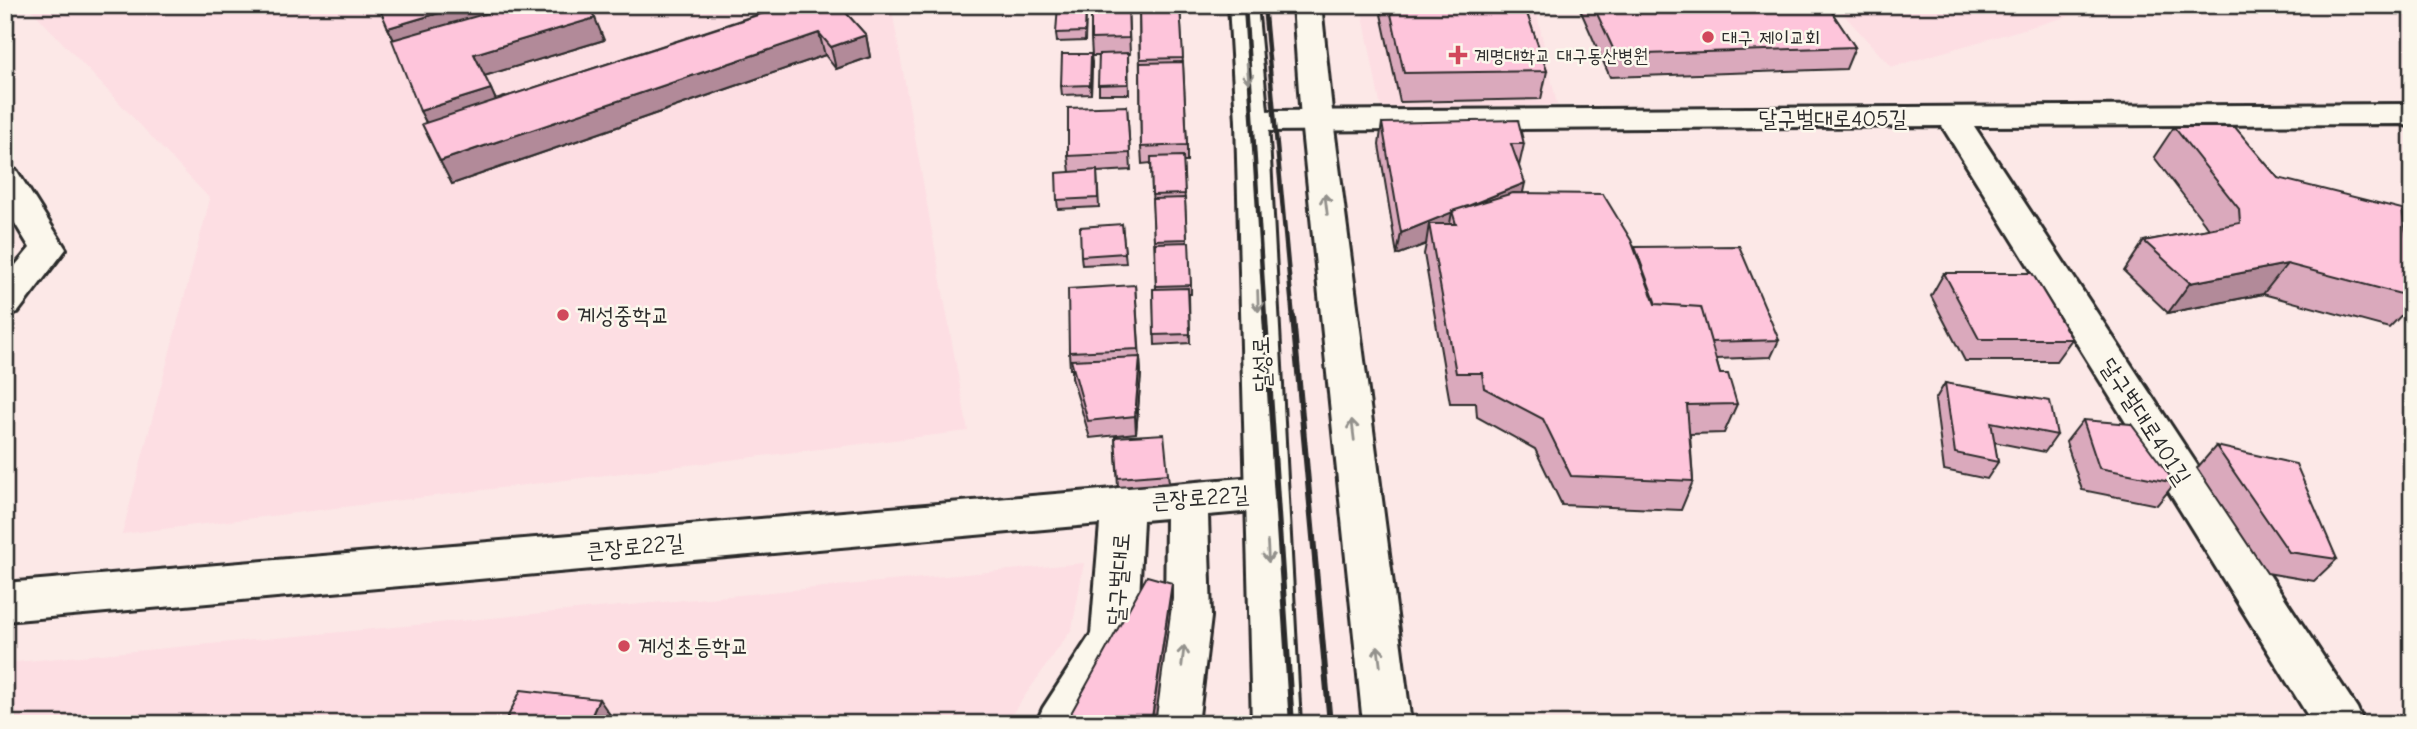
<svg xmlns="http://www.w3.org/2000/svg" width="2417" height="729" font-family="'Comic Neue','Poor Story',sans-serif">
  <rect width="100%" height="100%" fill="#fce8e7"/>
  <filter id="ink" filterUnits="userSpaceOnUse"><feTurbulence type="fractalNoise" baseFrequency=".0143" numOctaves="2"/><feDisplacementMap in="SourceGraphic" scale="14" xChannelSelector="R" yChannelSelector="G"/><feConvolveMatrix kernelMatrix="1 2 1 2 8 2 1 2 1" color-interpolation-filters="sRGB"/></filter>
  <g filter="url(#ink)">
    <path fill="#fddee3" d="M 27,5 L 891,5 L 968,431 L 122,534 L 210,199 Z
      M 1361,5 L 1535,5 L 1557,105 L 1381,109 Z
      M 1835,5 L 2108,5 L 1891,67 Z
      M 1084,563 L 1072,629 L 1005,724 L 5,724 L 5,663 Z"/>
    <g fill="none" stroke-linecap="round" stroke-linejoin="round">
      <g stroke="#2b2b2b" stroke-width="6">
        <path id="minor" d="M 2409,104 L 2412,105 L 2412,127 L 2401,124 L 1974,126 L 2357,708 L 2364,724 L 2313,724 L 1942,126 L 1252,131 L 1241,128 L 1236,121 L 1241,114 L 1252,111 Z
          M 5,168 L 17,171 L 66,249 L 18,312 L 5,316 L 5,278 L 30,248 L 5,207 Z
          M 1265,476 L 1280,481 L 1286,493 L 1280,505 L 1265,510 L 1208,515 L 1211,617 L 1198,724 L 1150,724 L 1165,617 L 1166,518 L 1143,520 L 1137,638 L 1087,724 L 1036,724 L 1043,708 L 1091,634 L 1100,524 L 5,621 L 5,583 L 1114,489 L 1123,486 L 1128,488 Z"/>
      </g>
      <g stroke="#2b2b2b" stroke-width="6">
        <path id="major" d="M 1229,5 L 1257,5 L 1268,121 L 1300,724 L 1252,724 L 1236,121 Z
          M 1293,5 L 1321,5 L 1333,120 L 1411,724 L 1363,724 L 1301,120 Z"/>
      </g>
      <use href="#minor" fill="#fbf7ec" fill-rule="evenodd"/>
      <use href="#major" fill="#fbf7ec" fill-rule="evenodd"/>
      <path stroke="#2b2b2b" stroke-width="4.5" d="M 1245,5 L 1265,319
        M 1264,5 L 1293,319"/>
      <path stroke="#2b2b2b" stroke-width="6" d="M 1265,317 L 1292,724
        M 1293,317 L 1330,724"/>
    </g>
    <path fill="#daa9bc" stroke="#2b2b2b" stroke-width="2" d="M 756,5 L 839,5 L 866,35 L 870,57 L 836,69 L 825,55 L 452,184 L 426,123 L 394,40 L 388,28 L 604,40 L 484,76 L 496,100 L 759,14 Z
      M 1128,5 L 1130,54 L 1128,55 L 1129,94 L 1099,94 L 1099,56 L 1092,56 L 1091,39 Z
      M 1139,5 L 1180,5 L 1187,145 L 1187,162 L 1183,162 L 1187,242 L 1191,285 L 1191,294 L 1189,294 L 1190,343 L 1155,345 L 1153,289 L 1156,289 L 1151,163 L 1142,164 L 1141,147 Z
      M 1379,5 L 1524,5 L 1547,71 L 1541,99 L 1400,102 Z
      M 1578,5 L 1827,5 L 1855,47 L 1846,69 L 1610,77 Z
      M 1086,13 L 1085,41 L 1057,42 L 1056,33 Z
      M 1092,63 L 1091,94 L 1062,95 L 1061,86 Z
      M 1127,106 L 1131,170 L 1097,172 L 1099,207 L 1058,209 L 1057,200 L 1070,172 L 1068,156 Z
      M 1382,123 L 1524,144 L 1519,166 L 1523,193 L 1635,249 L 1635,247 L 1779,340 L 1771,357 L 1716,359 L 1720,374 L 1737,404 L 1724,433 L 1690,434 L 1693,481 L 1681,510 L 1562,505 L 1535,449 L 1477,417 L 1476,403 L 1450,403 L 1424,254 L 1426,244 L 1397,255 L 1379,145 Z
      M 2174,127 L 2278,178 L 2412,267 L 2412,304 L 2389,328 L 2263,294 L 2168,313 L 2124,271 L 2144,241 L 2209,229 L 2154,157 Z
      M 1122,224 L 1126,263 L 1082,265 L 1081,256 Z
      M 1944,273 L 2072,339 L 2056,361 L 1965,361 L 1931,296 Z
      M 1135,285 L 1141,374 L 1136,433 L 1090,438 L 1072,378 L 1072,369 L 1070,369 L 1069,352 Z
      M 1945,383 L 2057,435 L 2045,452 L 1994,442 L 1998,462 L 1987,479 L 1944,470 L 1935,400 Z
      M 2083,420 L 2175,483 L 2157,505 L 2082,490 L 2066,442 Z
      M 1115,437 L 1168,474 L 1169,483 L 1118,487 Z
      M 2216,446 L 2337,559 L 2314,581 L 2267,573 L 2197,468 Z"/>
    <path fill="#b28a99" stroke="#2b2b2b" stroke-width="2" d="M 94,5 L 121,5 L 98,11 Z
      M 466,5 L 519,5 L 396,44 L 388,28 Z
      M 595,18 L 604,40 L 484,76 L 474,54 Z
      M 819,33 L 825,55 L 452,184 L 440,161 Z
      M 866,35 L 870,57 L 836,69 L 831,47 Z
      M 1091,54 L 1092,63 L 1091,94 L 1090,85 Z
      M 491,89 L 501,112 L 432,133 L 420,111 Z
      M 1525,183 L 1520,206 L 1456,224 L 1453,212 Z
      M 1452,212 L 1448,235 L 1429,224 L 1426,244 L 1397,255 L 1401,233 Z
      M 2287,264 L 2263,294 L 2168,313 L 2190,283 Z
      M 1140,357 L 1141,374 L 1136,433 L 1135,416 Z
      M 1172,583 L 1172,599 L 1155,724 L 1151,724 Z
      M 599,699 L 613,719 L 611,724 L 588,724 Z"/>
    <path fill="#fec5db" stroke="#2b2b2b" stroke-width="2" d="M 378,5 L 466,5 L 388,28 Z
      M 516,5 L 588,5 L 595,18 L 474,54 L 491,89 L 420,111 L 392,40 Z
      M 761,5 L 839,5 L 866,35 L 831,47 L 819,33 L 440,161 L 422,124 L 767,12 Z
      M 1058,5 L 1086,5 L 1085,32 L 1056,33 Z
      M 1091,5 L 1128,5 L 1129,38 L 1091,39 Z
      M 1139,5 L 1180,5 L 1183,58 L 1140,59 Z
      M 1389,5 L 1524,5 L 1547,71 L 1404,73 Z
      M 1593,5 L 1827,5 L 1855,47 L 1616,55 Z
      M 1128,53 L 1128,84 L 1098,85 L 1099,54 Z
      M 1062,54 L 1091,54 L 1090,85 L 1061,86 Z
      M 1183,62 L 1187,145 L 1141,147 L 1140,63 Z
      M 1127,106 L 1130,153 L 1068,156 L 1068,108 Z
      M 1518,120 L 1524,144 L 1511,144 L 1525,183 L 1468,206 L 1452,211 L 1453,212 L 1401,233 L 1382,123 Z
      M 2174,127 L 2235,127 L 2278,178 L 2402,209 L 2412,267 L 2412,297 L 2287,264 L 2190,283 L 2144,241 L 2240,223 L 2239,209 Z
      M 1183,156 L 1185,194 L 1152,195 L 1151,157 Z
      M 1097,170 L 1098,198 L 1057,200 L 1056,173 Z
      M 1513,193 L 1603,194 L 1631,240 L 1655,304 L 1701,307 L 1720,374 L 1728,374 L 1737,404 L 1687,405 L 1693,481 L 1571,476 L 1543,419 L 1484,388 L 1482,373 L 1456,373 L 1429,224 L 1456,224 L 1452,211 Z
      M 1185,198 L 1187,239 L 1154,240 L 1152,199 Z
      M 1122,224 L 1125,253 L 1081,256 L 1080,227 Z
      M 1189,242 L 1191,285 L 1156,286 L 1155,243 Z
      M 1739,246 L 1779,340 L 1711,342 L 1701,307 L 1656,304 L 1635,247 Z
      M 1944,273 L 2032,273 L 2072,339 L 1979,339 Z
      M 1135,285 L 1139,349 L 1069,352 L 1068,289 Z
      M 1188,288 L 1190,334 L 1154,335 L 1153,289 Z
      M 1140,357 L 1135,416 L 1088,421 L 1071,360 Z
      M 1945,383 L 2050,401 L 2057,435 L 1991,422 L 1998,462 L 1955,453 Z
      M 2083,420 L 2131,424 L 2175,483 L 2099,468 Z
      M 1164,434 L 1168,474 L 1118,478 L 1115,437 Z
      M 2216,446 L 2296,464 L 2337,559 L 2289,552 Z
      M 1147,576 L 1172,583 L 1151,724 L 1065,724 Z
      M 521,690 L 599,699 L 588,724 L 504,724 Z"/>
    <defs><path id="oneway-shaft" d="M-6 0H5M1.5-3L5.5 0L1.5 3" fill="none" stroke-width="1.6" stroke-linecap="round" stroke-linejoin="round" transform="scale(1.75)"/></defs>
    <g stroke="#93918c">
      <use href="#oneway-shaft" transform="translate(1248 73) rotate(85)"/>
      <use href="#oneway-shaft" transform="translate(1326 204) rotate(-97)"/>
      <use href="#oneway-shaft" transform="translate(1258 301) rotate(88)"/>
      <use href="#oneway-shaft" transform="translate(1353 430) rotate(-97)"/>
      <use href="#oneway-shaft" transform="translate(1268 552) rotate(87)"/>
      <use href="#oneway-shaft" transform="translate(1183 656) rotate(-83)"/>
      <use href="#oneway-shaft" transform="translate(1379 656) rotate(-97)"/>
    </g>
  </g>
  <g fill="#d1495b" stroke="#fbf7ec" stroke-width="2.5">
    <circle cx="1708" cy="37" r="7"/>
    <path d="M1454.5 44.5h7v7h7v7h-7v7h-7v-7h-7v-7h7z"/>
    <circle cx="563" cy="315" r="7"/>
    <circle cx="624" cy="646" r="7"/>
  </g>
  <g text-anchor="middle" stroke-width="5" stroke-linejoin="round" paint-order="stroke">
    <g font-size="19" fill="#2b2b2b" stroke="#fbf7ec" text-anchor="start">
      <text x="1722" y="44">대구 제이교회</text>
      <text x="1474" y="62">계명대학교 대구동산병원</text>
    </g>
    <g font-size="23" fill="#2b2b2b" stroke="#fbf7ec">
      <text x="1833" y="126">달구벌대로405길</text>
      <text transform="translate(1261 364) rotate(-92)" y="8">달성로</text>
      <text transform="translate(2146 421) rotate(57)" y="8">달구벌대로401길</text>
      <text transform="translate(1200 497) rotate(-4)" y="8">큰장로22길</text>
      <text transform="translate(635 546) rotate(-5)" y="8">큰장로22길</text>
      <text transform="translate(1118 579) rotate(-86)" y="8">달구벌대로</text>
    </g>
    <g font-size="23" fill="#2b2b2b" stroke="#fbf7ec" text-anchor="start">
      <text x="577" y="323">계성중학교</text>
      <text x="638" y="654">계성초등학교</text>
    </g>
  </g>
  <rect width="2417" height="729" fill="none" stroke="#fbf7ec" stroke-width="28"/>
  <rect x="14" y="14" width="2389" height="701" fill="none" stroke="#2b2b2b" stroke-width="2.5" filter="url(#ink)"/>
</svg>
